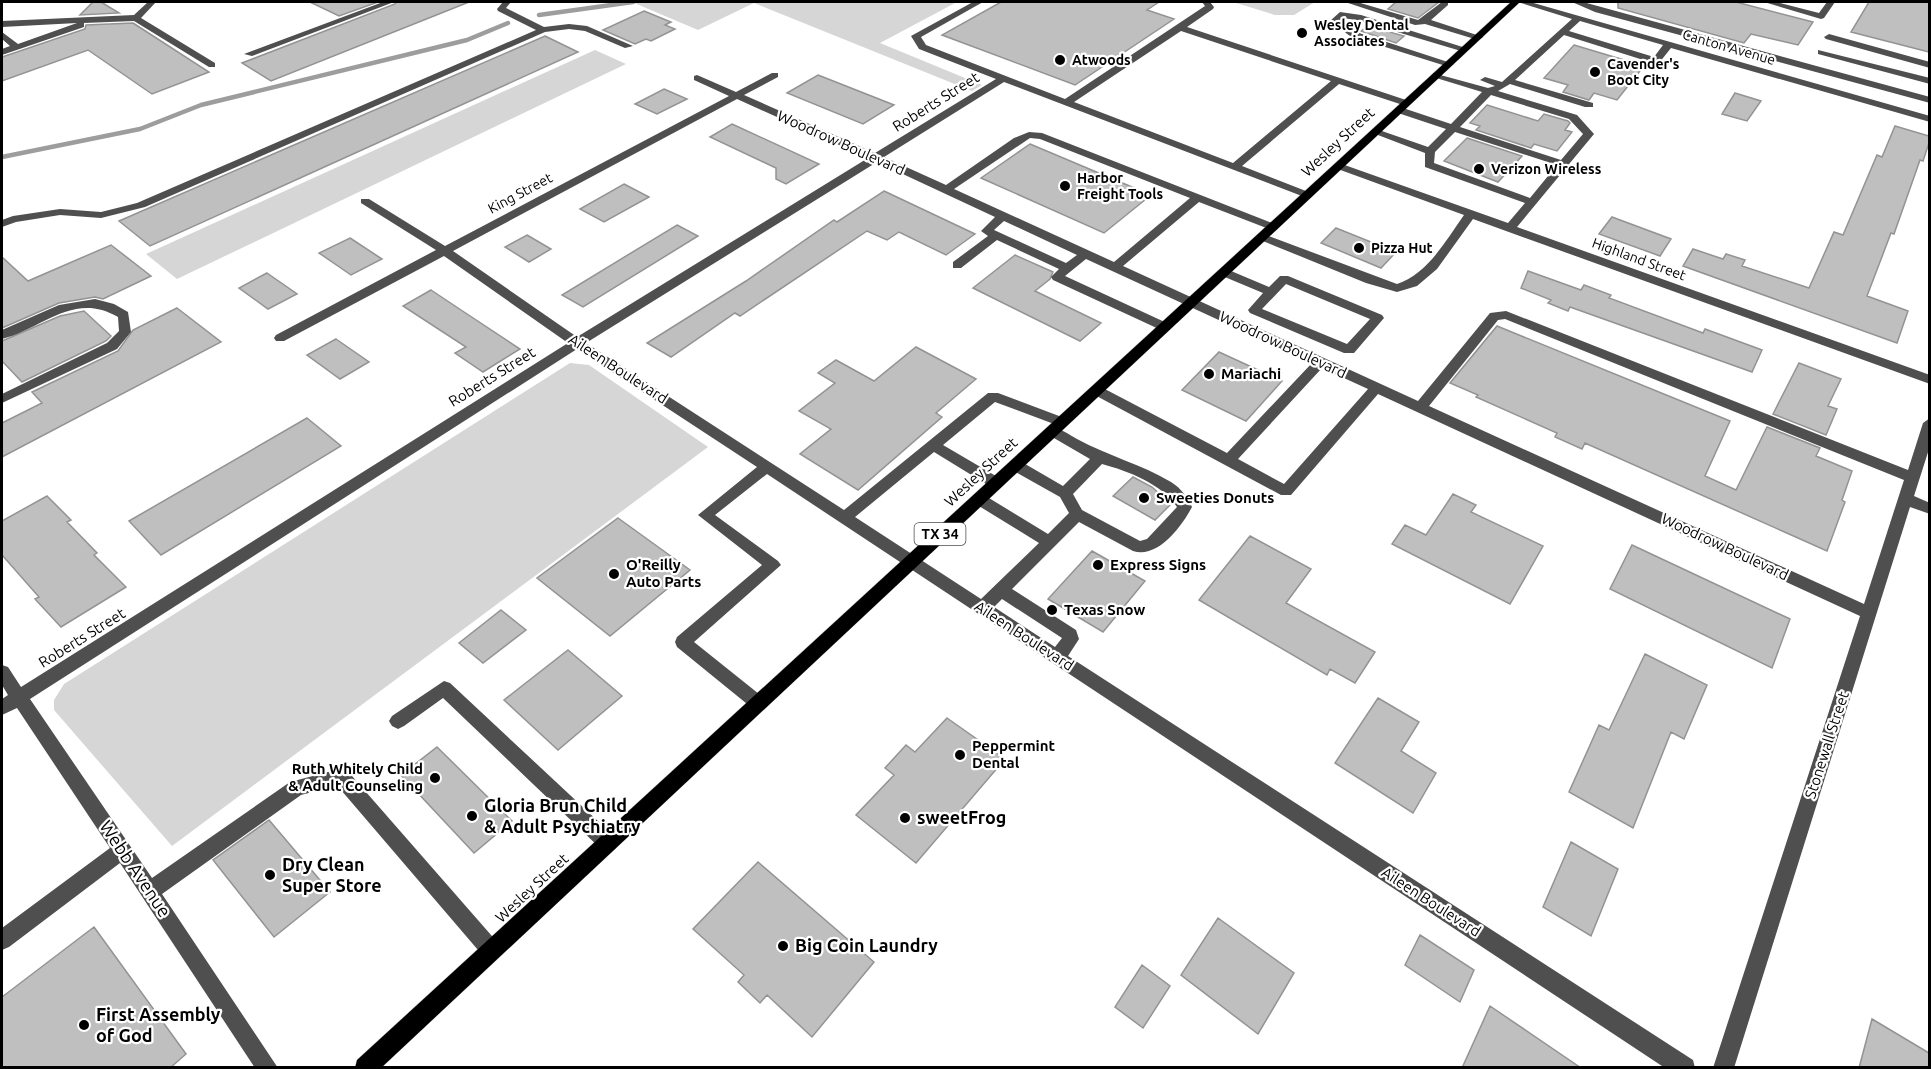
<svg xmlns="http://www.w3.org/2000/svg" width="1931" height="1069" font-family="Ubuntu,sans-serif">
  <rect width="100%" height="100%" fill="#fff"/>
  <path fill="#d6d6d6" d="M 632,2 L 957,2 L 880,43 L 982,85 L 972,91 L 754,3 L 698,30 Z
    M 1233,2 L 1315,2 L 1294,15 L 1275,15 Z
    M 595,50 L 626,64 L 177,279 L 146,254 Z
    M 570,363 L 589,365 L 708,447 L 172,846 L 54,710 L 54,700 L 64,684 Z"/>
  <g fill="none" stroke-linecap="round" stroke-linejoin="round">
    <path stroke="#9d9d9d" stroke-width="4.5" d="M 539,15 L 633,2
      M 2,157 L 140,129 L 201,105 L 467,40 L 508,23"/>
  </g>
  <path fill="#bfbfbf" stroke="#939393" stroke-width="1.5" d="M 93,2 L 101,2 L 119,13 L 80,15 Z
    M 310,2 L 378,2 L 339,16 Z
    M 396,2 L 469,2 L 271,81 L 242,63 L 395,4 Z
    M 1001,2 L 1159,2 L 1147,10 L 1174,19 L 1075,85 L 942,35 Z
    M 1396,2 L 1439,2 L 1418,18 L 1388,9 Z
    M 1618,2 L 1736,2 L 1813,22 L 1798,45 L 1751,34 L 1744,43 L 1618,8 Z
    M 1869,2 L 1929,2 L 1929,52 L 1851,32 Z
    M 644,11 L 671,22 L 665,25 L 675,29 L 651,41 L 646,39 L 635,44 L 603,30 Z
    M 133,23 L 209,72 L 152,94 L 88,50 L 2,81 L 2,57 L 85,29 L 86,25 Z
    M 1368,26 L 1404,36 L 1396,43 L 1361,31 Z
    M 545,36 L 578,52 L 150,246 L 119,221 Z
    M 1574,45 L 1644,66 L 1617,100 L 1594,93 L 1589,100 L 1563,92 L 1568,85 L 1544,78 Z
    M 818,75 L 894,105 L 863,124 L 787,93 Z
    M 664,89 L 687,99 L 657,114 L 635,104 Z
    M 1735,93 L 1761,101 L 1747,121 L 1722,114 Z
    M 1487,105 L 1538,121 L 1544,114 L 1568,121 L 1570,123 L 1565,130 L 1572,132 L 1557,151 L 1534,144 L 1531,148 L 1476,130 L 1480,126 L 1470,123 Z
    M 732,124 L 819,164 L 786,184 L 776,179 L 776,168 L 710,137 Z
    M 1895,126 L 1929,136 L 1929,143 L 1923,161 L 1920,160 L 1894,234 L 1891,233 L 1867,296 L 1908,311 L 1897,343 L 1683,266 L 1693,249 L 1723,259 L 1726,254 L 1745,260 L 1742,266 L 1809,288 L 1834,232 L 1843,235 L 1877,155 L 1882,157 Z
    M 1467,138 L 1522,156 L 1498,182 L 1444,161 Z
    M 1030,144 L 1151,195 L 1104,233 L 981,178 Z
    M 624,184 L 649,197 L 604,222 L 580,209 Z
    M 884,191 L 975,234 L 946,255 L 899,232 L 887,240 L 867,231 L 740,316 L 735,313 L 671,357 L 647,343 L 746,281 L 834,220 L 837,222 Z
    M 1612,217 L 1671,239 L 1660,256 L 1599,234 Z
    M 677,225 L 698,236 L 583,307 L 562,295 Z
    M 1336,228 L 1396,252 L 1381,268 L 1321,243 Z
    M 527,235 L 551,249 L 529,262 L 505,247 Z
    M 350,238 L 382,259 L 351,275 L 319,253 Z
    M 111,245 L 151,276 L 103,299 L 95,297 L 59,303 L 2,328 L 2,257 L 28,281 Z
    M 1015,255 L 1053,272 L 1050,279 L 1035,291 L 1101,323 L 1080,341 L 973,288 Z
    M 1528,271 L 1581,290 L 1584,285 L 1611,295 L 1609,298 L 1703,333 L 1705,329 L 1762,350 L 1752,372 L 1570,307 L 1568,311 L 1548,303 L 1551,300 L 1521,288 Z
    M 267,273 L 297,294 L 268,309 L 239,288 Z
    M 431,290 L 458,308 L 520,349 L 483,372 L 455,353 L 466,347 L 403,306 Z
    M 177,308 L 221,342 L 2,457 L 2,423 L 42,403 L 32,392 L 118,351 L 133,330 Z
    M 84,311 L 111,336 L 106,341 L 22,382 L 2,361 L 2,341 L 60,316 Z
    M 1497,326 L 1730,421 L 1705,476 L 1736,490 L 1767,427 L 1820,448 L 1816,456 L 1852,471 L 1842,500 L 1845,502 L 1827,551 L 1585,443 L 1582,449 L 1555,437 L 1557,433 L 1476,397 L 1478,395 L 1450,383 Z
    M 336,339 L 369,362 L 340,379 L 307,355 Z
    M 916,347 L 976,379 L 936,413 L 942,417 L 858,490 L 800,454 L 831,429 L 799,411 L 835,383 L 818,373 L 836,360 L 874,381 Z
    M 1219,352 L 1282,381 L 1246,421 L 1182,390 Z
    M 1799,363 L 1841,379 L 1828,406 L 1837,409 L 1826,435 L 1773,414 Z
    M 307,418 L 341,446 L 161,555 L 129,521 Z
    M 1133,477 L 1152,487 L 1171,504 L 1155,520 L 1113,496 Z
    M 1453,494 L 1476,505 L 1471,512 L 1543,546 L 1510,604 L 1392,544 L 1405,525 L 1426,535 Z
    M 47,496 L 71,520 L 67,522 L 97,553 L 94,555 L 126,587 L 61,627 L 35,599 L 39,597 L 2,555 L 2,521 Z
    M 618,518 L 690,570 L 610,636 L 537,578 Z
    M 1250,536 L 1311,569 L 1286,603 L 1375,652 L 1355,683 L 1330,669 L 1327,675 L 1199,600 Z
    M 1632,545 L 1790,619 L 1772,668 L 1610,589 Z
    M 1092,551 L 1145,581 L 1103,632 L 1048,599 Z
    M 501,610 L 526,630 L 483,663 L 459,643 Z
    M 568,650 L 622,696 L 558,750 L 504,700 Z
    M 1645,654 L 1707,685 L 1684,739 L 1671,732 L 1633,828 L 1569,792 L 1599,725 L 1609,730 Z
    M 1378,698 L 1419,722 L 1401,751 L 1436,773 L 1413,813 L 1335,763 Z
    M 947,718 L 1005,759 L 916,863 L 856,815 L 894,775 L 885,768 L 906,745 L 915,752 Z
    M 437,747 L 512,821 L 474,853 L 401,775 Z
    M 269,820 L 330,892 L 274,937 L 213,860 Z
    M 1571,842 L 1618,869 L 1591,936 L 1543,907 Z
    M 758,862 L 874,962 L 812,1037 L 767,995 L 760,1003 L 738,982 L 744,975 L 693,929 Z
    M 1218,918 L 1294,973 L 1258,1034 L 1181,975 Z
    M 94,927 L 186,1054 L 170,1068 L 2,1068 L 2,997 Z
    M 1420,935 L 1474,970 L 1460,1002 L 1405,965 Z
    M 1142,965 L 1170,986 L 1143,1028 L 1115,1007 Z
    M 1490,1006 L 1581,1068 L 1462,1068 Z
    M 1872,1019 L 1929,1053 L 1929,1068 L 1859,1068 Z"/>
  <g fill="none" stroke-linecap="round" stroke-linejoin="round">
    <g stroke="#dbdbdb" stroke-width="1">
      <path id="major" d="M 1511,2 L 1520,2 L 381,1068 L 355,1068 L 357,1060 Z"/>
    </g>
    <path fill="#4f4f4f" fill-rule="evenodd" d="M 148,2 L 156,2 L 141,18 L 215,63 L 215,67 L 209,67 L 134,21 L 84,23 L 84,27 L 2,55 L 2,49 L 10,46 L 2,39 L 2,32 L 18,44 L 77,23 L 2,27 L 2,21 L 134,15 Z
      M 383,2 L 394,2 L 252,56 L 244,54 Z
      M 503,2 L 511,2 L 506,8 L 544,27 L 569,24 L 587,26 L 633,46 L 625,48 L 585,31 L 569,29 L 545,32 L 145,207 L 101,218 L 60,215 L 16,222 L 2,227 L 2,220 L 13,216 L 60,209 L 101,212 L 137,203 L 536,30 L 498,11 L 497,9 Z
      M 973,2 L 983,2 L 921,37 L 926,45 L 1065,99 L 1205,6 L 1202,2 L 1210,2 L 1214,7 L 1213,9 L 1187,27 L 1409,101 L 1411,103 L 1406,106 L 1339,84 L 1242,166 L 1311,193 L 1311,197 L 1307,198 L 1004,82 L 884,157 L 946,185 L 1014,138 L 1029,132 L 1042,133 L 1277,225 L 1277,229 L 1269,229 L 1199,202 L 1123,266 L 1418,401 L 1490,313 L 1506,311 L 1908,470 L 1923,423 L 1930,418 L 1930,446 L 1914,496 L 1930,503 L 1930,514 L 1910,507 L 1734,1068 L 1713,1068 L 1860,616 L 1378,394 L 1291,495 L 1281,495 L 1091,393 L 1089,390 L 1096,385 L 1101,387 L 1227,453 L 1312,363 L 1086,259 L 1065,276 L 1169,324 L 1171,327 L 1169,330 L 1161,330 L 1053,280 L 1051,277 L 1059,269 L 997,240 L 961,268 L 953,268 L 953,262 L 988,236 L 981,231 L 995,217 L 877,162 L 586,343 L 844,510 L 988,393 L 998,393 L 1067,419 L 1069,422 L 1062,427 L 995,402 L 943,445 L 1001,479 L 1003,483 L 1001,487 L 991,487 L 934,452 L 855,517 L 981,599 L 1039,543 L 974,503 L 972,499 L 974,495 L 984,495 L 1048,534 L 1069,513 L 1060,497 L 1010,469 L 1008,465 L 1015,460 L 1020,461 L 1063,486 L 1090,459 L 1047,434 L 1045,431 L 1047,428 C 1057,425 1068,434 1077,439 C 1108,456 1141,464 1171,482 C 1181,488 1187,497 1192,507 C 1182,526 1158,559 1133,551 L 1079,522 L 1012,589 L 1076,630 L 1079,639 L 1068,656 L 1693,1060 L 1695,1068 L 1665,1068 L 767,474 L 715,515 L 778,561 L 781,565 L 694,642 L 764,698 L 766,703 L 764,708 L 758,710 L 752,708 L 677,647 L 675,642 L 677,637 L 762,565 L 698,515 L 757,467 L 577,349 L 30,699 L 152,878 L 290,782 L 328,772 L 352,776 L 498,943 L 501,950 L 498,957 L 491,960 L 484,957 L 341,790 L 328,788 L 301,795 L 162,894 L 278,1068 L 255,1068 L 120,863 L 9,947 L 2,950 L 2,928 L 110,848 L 17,708 L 2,715 L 2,699 L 8,695 L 2,685 L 2,665 L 8,667 L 21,687 L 568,343 L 444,256 L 284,341 L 276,341 L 274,338 L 276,335 L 436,250 L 361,203 L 361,199 L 369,199 L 445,246 L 729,96 L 694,80 L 694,76 L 697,75 L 736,92 L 772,73 L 778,73 L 778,77 L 744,95 L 875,153 L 996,79 L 919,49 L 911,36 ZM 1181,31 L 1331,81 L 1233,163 L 1074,102 ZM 737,99 L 868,158 L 577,337 L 453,251 ZM 1030,138 L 1040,139 L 1190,198 L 1114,262 L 954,189 ZM 1004,221 L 1077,255 L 1066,263 L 994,230 ZM 1505,319 L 1904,480 L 1864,604 L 1429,406 L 1498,320 ZM 1322,368 L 1368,389 L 1284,484 L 1238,459 ZM 1102,464 C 1128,471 1162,484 1177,507 L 1147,539 L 1140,541 L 1082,510 L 1073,494 ZM 1002,599 L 1062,638 L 1055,647 L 994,607 Z
      M 1345,2 L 1357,2 L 1418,20 L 1442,2 L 1448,2 L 1448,5 L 1431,20 L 1483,37 L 1478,40 L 1425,24 L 1415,25 Z
      M 1518,2 L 1530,2 L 1930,116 L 1930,122 L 1671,48 L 1659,63 L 1656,64 L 1564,35 L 1515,80 L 1593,103 L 1593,107 L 1585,107 L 1510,84 L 1498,91 L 1577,115 L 1594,134 L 1517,227 L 1930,375 L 1930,384 L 1473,219 L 1437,269 L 1417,286 L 1397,292 L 1366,283 L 1258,239 L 1258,235 L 1266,235 L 1397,284 C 1428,274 1446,240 1464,215 L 1335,168 L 1334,166 L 1339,163 L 1508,223 L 1525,203 L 1425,167 L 1425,153 L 1370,132 L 1379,130 L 1428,147 L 1446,129 L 1395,112 L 1395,108 L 1403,108 L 1451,124 L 1482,92 L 1433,77 L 1433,73 L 1488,88 L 1495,86 L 1480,80 L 1485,77 L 1502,82 L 1572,19 ZM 1580,21 L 1663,45 L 1654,57 L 1569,31 ZM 1491,95 L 1569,119 L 1583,134 L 1561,160 L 1460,127 ZM 1455,132 L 1557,165 L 1530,198 L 1434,163 L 1435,152 Z
      M 1572,2 L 1583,2 L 1930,97 L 1930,103 L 1595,12 Z
      M 1764,2 L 1776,2 L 1819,13 L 1827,2 L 1835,2 L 1824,18 L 1821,19 Z
      M 1340,12 L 1361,15 L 1469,49 L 1461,51 L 1357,20 L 1342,18 L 1339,21 L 1356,32 L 1454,64 L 1446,66 L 1350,36 L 1330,21 Z
      M 1829,34 L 1930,62 L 1930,68 L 1826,39 L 1824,37 Z
      M 1818,50 L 1930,78 L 1930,84 L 1818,54 Z
      M 1224,268 L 1269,287 L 1280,276 L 1288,276 L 1382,315 L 1384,318 L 1354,353 L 1344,353 L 1250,313 L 1248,310 L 1263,293 L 1220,275 L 1218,272 ZM 1286,284 L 1370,319 L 1347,344 L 1262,309 Z
      M 95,299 L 114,304 L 128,312 L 131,332 L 117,349 L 2,403 L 2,394 L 107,343 L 119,331 L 118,317 C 74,291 43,328 2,339 L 2,330 L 59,305 Z
      M 444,681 L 450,683 L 615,837 L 617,843 L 615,849 L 608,852 L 601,849 L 443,698 L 404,726 L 398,729 L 392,726 L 389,721 L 392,716 Z"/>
    <use href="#major" fill="#000" fill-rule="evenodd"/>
  </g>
  <g fill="#000" stroke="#fff" stroke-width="2">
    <circle cx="1302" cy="33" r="6"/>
    <circle cx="1060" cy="60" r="6"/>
    <circle cx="1595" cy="72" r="6"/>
    <circle cx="1479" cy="169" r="6"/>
    <circle cx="1065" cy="186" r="6"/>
    <circle cx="1359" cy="248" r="6"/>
    <circle cx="1209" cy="374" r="6"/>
    <circle cx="1144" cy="498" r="6"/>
    <circle cx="1098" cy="565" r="6"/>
    <circle cx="614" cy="574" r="6"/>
    <circle cx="1052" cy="610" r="6"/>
    <circle cx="960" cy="755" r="6"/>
    <circle cx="435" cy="778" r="6"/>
    <circle cx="472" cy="816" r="6"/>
    <circle cx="905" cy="818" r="6"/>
    <circle cx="270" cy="875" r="6"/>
    <circle cx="783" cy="946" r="6"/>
    <circle cx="84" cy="1025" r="6"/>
  </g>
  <g text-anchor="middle" stroke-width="4.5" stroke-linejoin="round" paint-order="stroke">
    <g font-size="14" font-weight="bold" fill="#000" stroke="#fff" text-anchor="start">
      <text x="1314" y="30">Wesley Dental<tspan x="1314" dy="16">Associates</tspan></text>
      <text x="1072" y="65">Atwoods</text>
      <text x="1607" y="69">Cavender's<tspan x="1607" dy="16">Boot City</tspan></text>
      <text x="1491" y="174">Verizon Wireless</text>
      <text x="1077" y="183">Harbor<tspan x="1077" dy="16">Freight Tools</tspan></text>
      <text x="1371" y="253">Pizza Hut</text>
    </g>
    <g font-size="14" fill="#000" stroke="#fff">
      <text transform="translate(1729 47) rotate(16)" y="5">Canton Avenue</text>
      <text transform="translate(520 193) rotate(-28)" y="5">King Street</text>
      <text transform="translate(1639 259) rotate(20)" y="5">Highland Street</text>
    </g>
    <rect fill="#fff" stroke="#4c4c4c" stroke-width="1.5" x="914.5" y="523" width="51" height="22" rx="4.5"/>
    <g font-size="14" font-weight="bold" fill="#000">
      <text x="940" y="539">TX 34</text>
    </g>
    <g font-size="15" fill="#000" stroke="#fff">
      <text transform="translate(936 102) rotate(-32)" y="5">Roberts Street</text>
      <text transform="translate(1338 142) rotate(-43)" y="5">Wesley Street</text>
      <text transform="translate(841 143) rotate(24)" y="5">Woodrow Boulevard</text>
      <text transform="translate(1283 345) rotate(25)" y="5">Woodrow Boulevard</text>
      <text transform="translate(618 369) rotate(33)" y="5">Aileen Boulevard</text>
      <text transform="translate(492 377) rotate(-32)" y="5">Roberts Street</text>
      <text transform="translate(981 472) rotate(-43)" y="5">Wesley Street</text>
      <text transform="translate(1725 547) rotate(25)" y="5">Woodrow Boulevard</text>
      <text transform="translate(1024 636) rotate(33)" y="5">Aileen Boulevard</text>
      <text transform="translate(82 638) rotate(-32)" y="5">Roberts Street</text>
      <text transform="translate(1827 745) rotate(-72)" y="5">Stonewall Street</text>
      <text transform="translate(532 888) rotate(-43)" y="5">Wesley Street</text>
      <text transform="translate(1431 902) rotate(33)" y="5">Aileen Boulevard</text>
    </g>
    <g font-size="15" font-weight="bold" fill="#000" stroke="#fff" text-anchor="start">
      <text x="1221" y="379">Mariachi</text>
      <text x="1156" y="503">Sweeties Donuts</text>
      <text x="626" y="570">O'Reilly<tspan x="626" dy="17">Auto Parts</tspan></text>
      <text x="1110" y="570">Express Signs</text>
      <text x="1064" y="615">Texas Snow</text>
      <text x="972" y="751">Peppermint<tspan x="972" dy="17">Dental</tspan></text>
      <text x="423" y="774" text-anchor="end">Ruth Whitely Child<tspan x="423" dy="17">&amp; Adult Counseling</tspan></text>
    </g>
    <g font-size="18" font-weight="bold" fill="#000" stroke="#fff" text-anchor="start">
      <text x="484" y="812">Gloria Brun Child<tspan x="484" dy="21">&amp; Adult Psychiatry</tspan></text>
      <text x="917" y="824">sweetFrog</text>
      <text x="282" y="871">Dry Clean<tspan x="282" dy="21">Super Store</tspan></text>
      <text x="795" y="952">Big Coin Laundry</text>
      <text x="96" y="1021">First Assembly<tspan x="96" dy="21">of God</tspan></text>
    </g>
    <g font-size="18" fill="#000" stroke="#fff">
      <text transform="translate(135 869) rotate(56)" y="6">Webb Avenue</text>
    </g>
  </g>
  <rect width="1931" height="1069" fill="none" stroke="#000000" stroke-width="6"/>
</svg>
